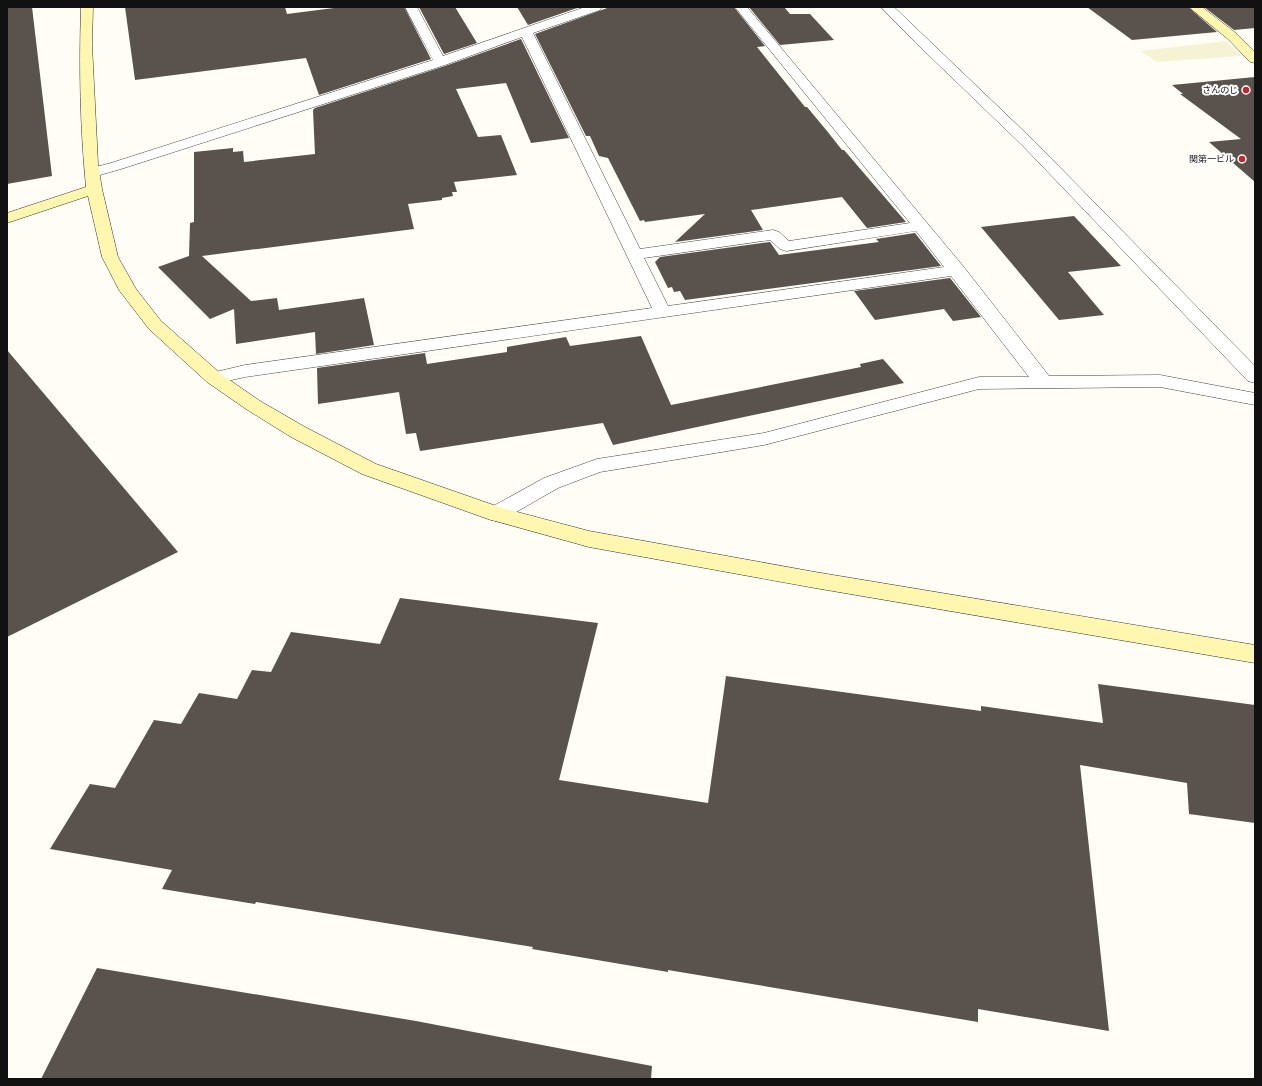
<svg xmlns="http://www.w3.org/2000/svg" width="1262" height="1086" font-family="Literata,'Noto Sans JP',serif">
  <rect width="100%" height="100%" fill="#fffdf5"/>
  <path fill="#f6f3d4" d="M 1226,41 L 1241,56 L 1157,62 L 1140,51 Z"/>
  <path fill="#5a524d" d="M 7,7 L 32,7 L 52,176 L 7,184 Z
    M 125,7 L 285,7 L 287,14 L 342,7 L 404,7 L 431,59 L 319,95 L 306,58 L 135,80 Z
    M 419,7 L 455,7 L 477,43 L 444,54 Z
    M 517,7 L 576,7 L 577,8 L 528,25 Z
    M 610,7 L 734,7 L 765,46 L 757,47 L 805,107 L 807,107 L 827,131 L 842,150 L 844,150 L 906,222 L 867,228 L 842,197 L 751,210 L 763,230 L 675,242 L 705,214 L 645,222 L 644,220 L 640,221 L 608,158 L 599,156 L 590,136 L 586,136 L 535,34 Z
    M 749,7 L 784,7 L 790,14 L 810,14 L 834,40 L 780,45 Z
    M 1087,7 L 1188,7 L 1217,32 L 1132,40 Z
    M 1204,7 L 1255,7 L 1255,28 L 1234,30 Z
    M 521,39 L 569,138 L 531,143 L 506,83 L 456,89 L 478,137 L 501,135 L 517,175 L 454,182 L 457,192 L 452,192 L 453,196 L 442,198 L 442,200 L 408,204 L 414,229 L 202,256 L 251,301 L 277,298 L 279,310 L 364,298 L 374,345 L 316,354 L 315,332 L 236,344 L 234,309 L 210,319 L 158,267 L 189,256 L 190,223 L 194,222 L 194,152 L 233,148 L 233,152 L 243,151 L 244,162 L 315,154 L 313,110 L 315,108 L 445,66 Z
    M 1255,77 L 1255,182 L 1209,142 L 1241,139 L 1180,94 L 1183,94 L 1172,85 Z
    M 1074,216 L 1121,266 L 1068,272 L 1104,315 L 1059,320 L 981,227 Z
    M 915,233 L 941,266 L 685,300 L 680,291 L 674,292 L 672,287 L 668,288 L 655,262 L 660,257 L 770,242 L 779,255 L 879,242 L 876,239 Z
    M 950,278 L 981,317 L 953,321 L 944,309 L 875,320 L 854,291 Z
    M 641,336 L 671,405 L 861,367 L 860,364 L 883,359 L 904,383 L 613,445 L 603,423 L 420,451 L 416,433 L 406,434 L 399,392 L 318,404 L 317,368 L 425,353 L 427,364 L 507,352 L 507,347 L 566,337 L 570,346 Z
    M 7,350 L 178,552 L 7,637 Z
    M 400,598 L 598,623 L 559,780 L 708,803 L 726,676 L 981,711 L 981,706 L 1103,723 L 1098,684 L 1255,705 L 1255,823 L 1189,814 L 1187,783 L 1080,765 L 1109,1031 L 978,1009 L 978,1022 L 668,970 L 668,972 L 532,949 L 533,947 L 256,902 L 255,904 L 162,889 L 172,870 L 50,849 L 90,784 L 115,788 L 154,720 L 181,724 L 199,693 L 237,699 L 252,670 L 271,672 L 291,632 L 380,644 Z
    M 97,968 L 416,1021 L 652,1066 L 651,1079 L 41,1079 Z"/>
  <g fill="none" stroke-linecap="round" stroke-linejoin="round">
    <g stroke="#444" stroke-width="1">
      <path id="street" d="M 405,7 L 417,7 L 443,56 L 585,7 L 602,7 L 600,10 L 533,33 L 640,249 L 773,230 L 779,232 L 789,241 L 910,223 L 735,7 L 747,7 L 963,266 L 1049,376 L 1160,375 L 1255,393 L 1255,405 L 1160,387 L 979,389 L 764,445 L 600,472 L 558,488 L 504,519 L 496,521 L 488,519 L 485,514 L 488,509 L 544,478 L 597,459 L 764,433 L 979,377 L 1029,377 L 951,276 L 245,377 L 214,384 L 207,382 L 205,378 L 207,374 L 245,365 L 652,308 L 522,37 L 445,65 L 121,169 L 93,177 L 88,175 L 85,172 L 88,169 L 111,163 L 433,60 ZM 916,231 L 944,267 L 668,306 L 644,258 L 770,240 L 780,249 L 786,251 Z
        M 881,7 L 894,7 L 1033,140 L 1255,366 L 1255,383 L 1248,381 L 1023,146 L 916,43 Z"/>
    </g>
    <g stroke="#333" stroke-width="1">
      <path id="secondary" d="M 81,7 L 93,7 L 92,45 L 98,164 L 102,189 L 118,257 L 136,289 L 161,321 L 221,374 L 260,401 L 305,427 L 376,464 L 502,508 L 589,531 L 815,572 L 1255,645 L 1255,663 L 815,588 L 589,547 L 488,519 L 362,474 L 291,437 L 246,409 L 207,382 L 149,329 L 119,290 L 102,257 L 88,196 L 7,223 L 7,213 L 86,187 C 80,127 79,66 81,7 Z
        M 1189,7 L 1202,7 L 1237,34 L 1255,52 L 1255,63 L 1250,62 L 1229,40 Z"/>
    </g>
    <use href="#street" fill="#fff" fill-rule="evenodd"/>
    <use href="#secondary" fill="#fff6b0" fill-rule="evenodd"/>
  </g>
  <g fill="#c4262e" stroke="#fff" stroke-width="1.5">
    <circle cx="1246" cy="90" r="4"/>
    <circle cx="1242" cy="159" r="4"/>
  </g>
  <g text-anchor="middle" stroke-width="4" stroke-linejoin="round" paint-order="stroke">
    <g font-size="9" fill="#111" stroke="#fff" text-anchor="end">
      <text x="1238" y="93">さんのじ</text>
      <text x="1234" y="162">関第一ビル</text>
    </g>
  </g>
  <rect width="1262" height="1086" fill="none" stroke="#111111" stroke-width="16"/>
</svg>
